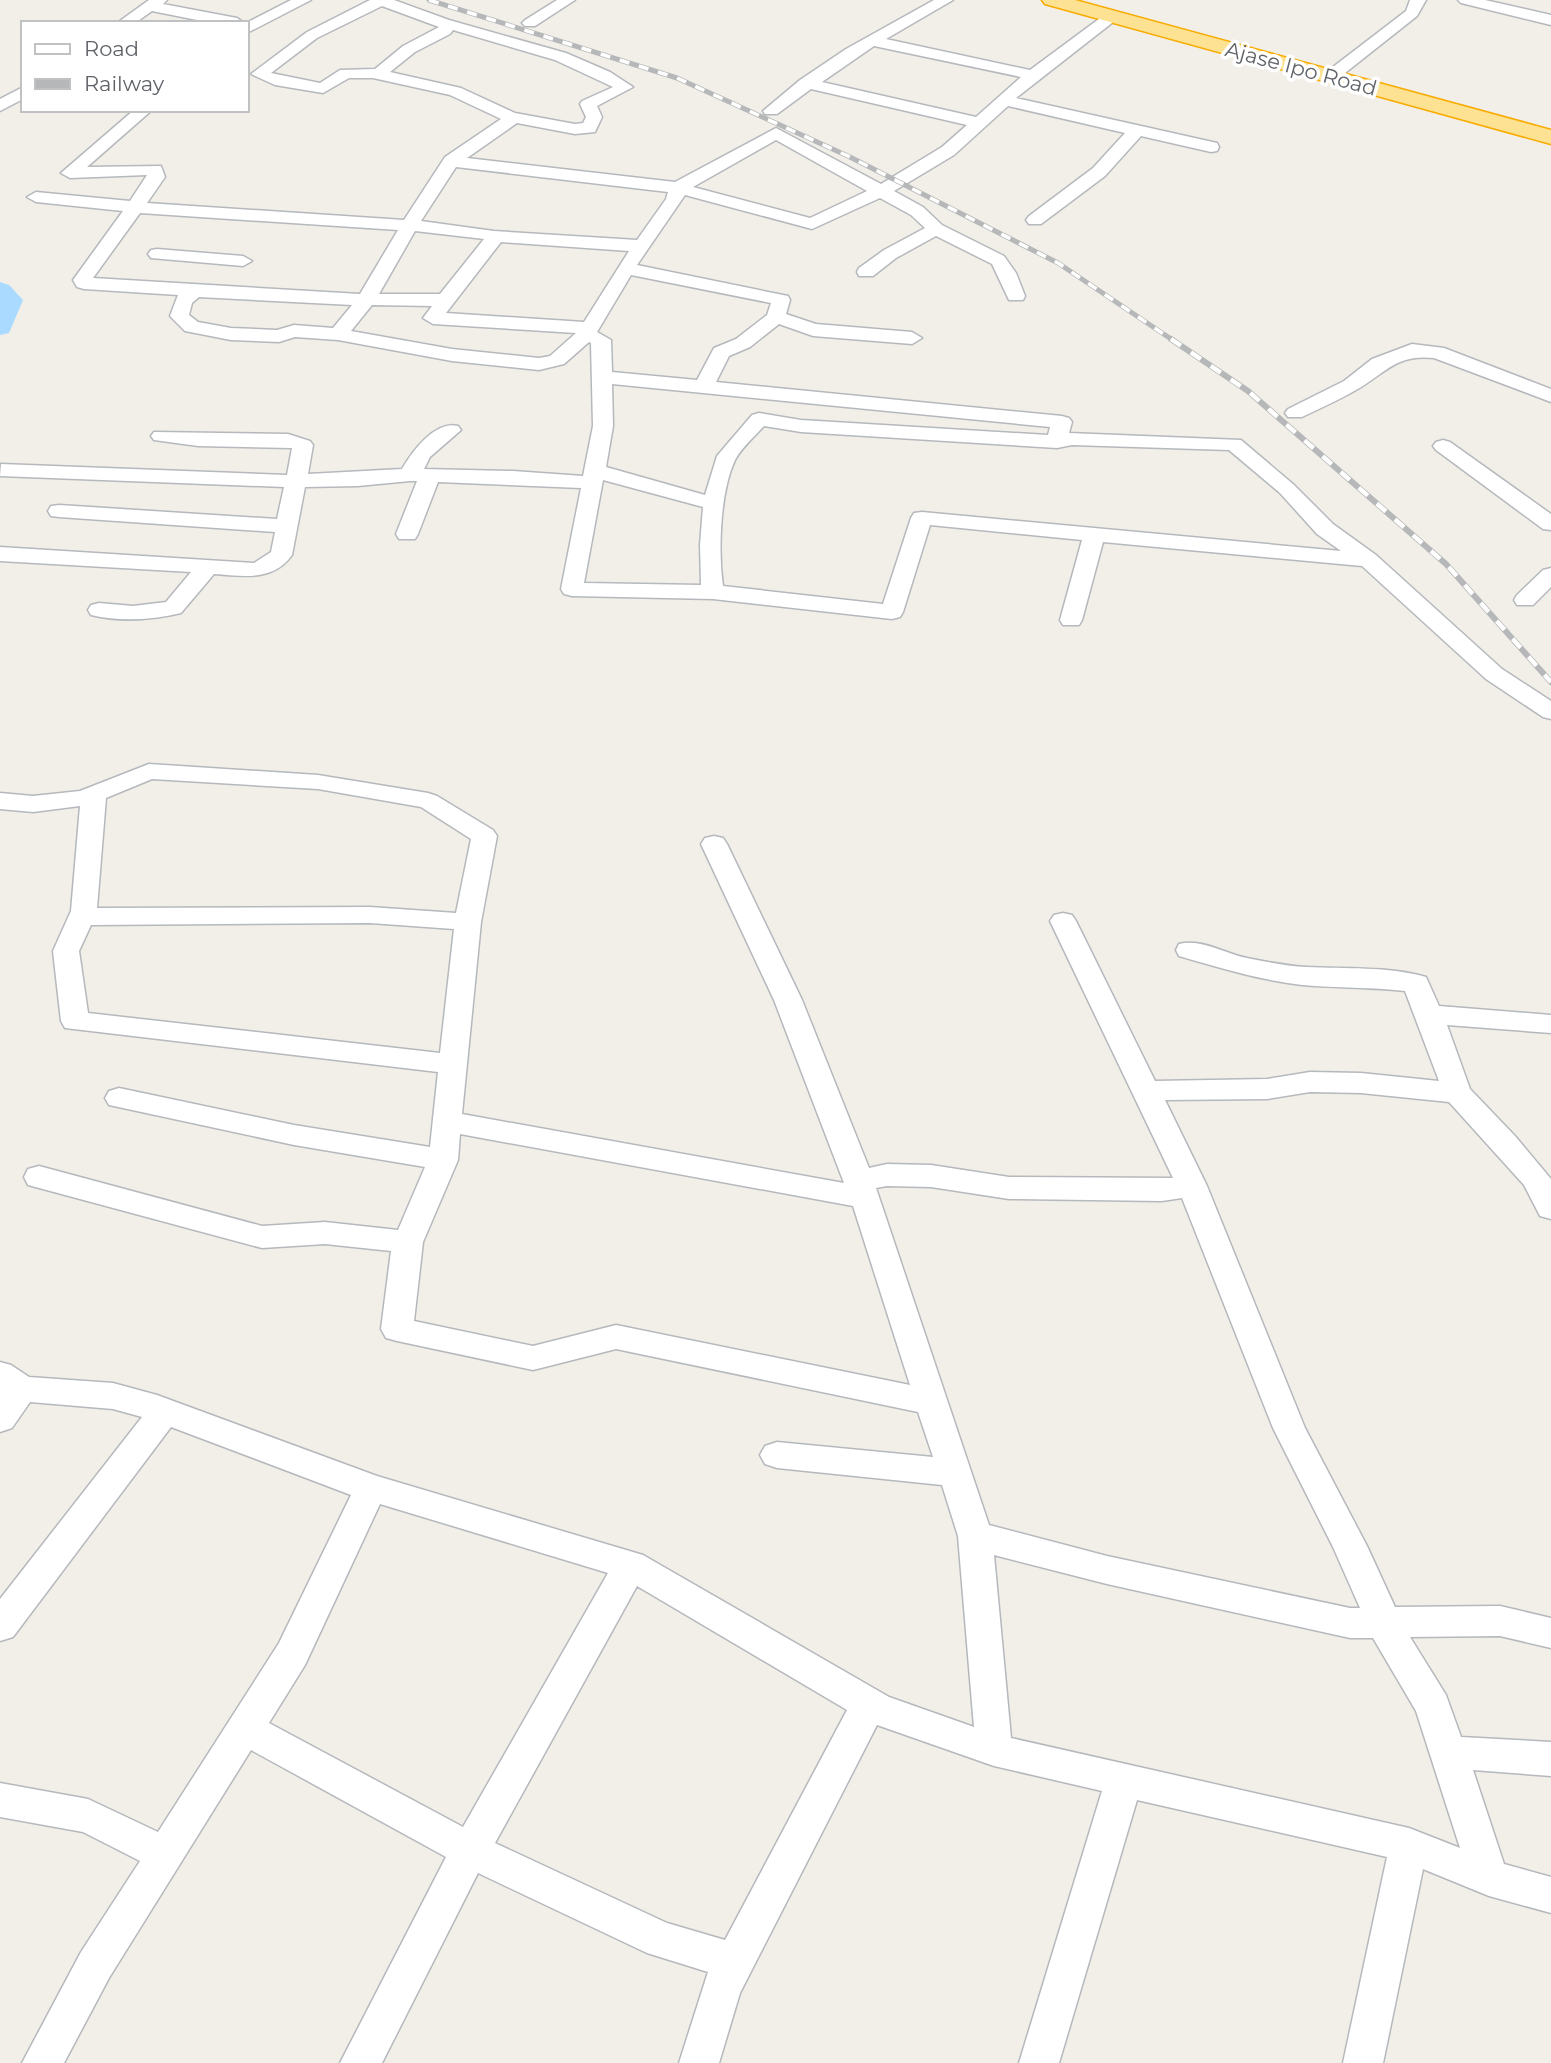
<svg xmlns="http://www.w3.org/2000/svg" width="1551" height="2063" font-family="Montserrat,sans-serif">
  <rect width="100%" height="100%" fill="#f1efe8"/>
  <g fill="none" stroke-linecap="round" stroke-linejoin="round">
    <path fill="#aadaff" fill-rule="evenodd" d="M 0,282 L 9,285 L 23,300 L 9,333 L 0,335 Z"/>
    <g stroke="#b5b8bc" stroke-width="3">
      <path id="minor" d="M 149,0 L 167,0 L 163,4 L 237,18 L 244,23 L 212,23 L 152,11 L 135,23 L 117,23 Z
        M 291,0 L 311,0 L 247,33 L 246,23 Z
        M 370,0 L 394,0 L 449,20 L 566,53 L 610,72 L 633,87 L 597,106 L 602,117 L 595,132 L 575,134 L 517,123 L 467,158 L 675,182 L 776,128 L 881,184 L 942,147 L 967,125 L 811,89 L 777,114 L 765,114 L 763,111 L 800,80 L 846,49 L 934,0 L 953,0 L 886,39 L 1030,70 L 1107,13 L 1117,13 L 1120,16 L 1117,19 L 1016,98 L 1217,143 L 1219,147 L 1217,151 L 1211,152 L 1141,136 L 1105,176 L 1041,224 L 1029,224 L 1026,220 L 1029,216 L 1093,168 L 1125,133 L 1008,106 L 954,155 L 894,191 L 923,207 L 942,225 L 1004,256 L 1016,273 L 1025,296 L 1023,300 L 1009,300 L 992,264 L 936,236 L 896,258 L 873,276 L 859,276 L 857,272 L 859,268 L 884,250 L 925,228 L 911,215 L 880,198 L 812,229 L 685,195 L 637,265 L 788,296 L 790,300 L 786,314 L 816,324 L 912,332 L 922,338 L 912,344 L 813,336 L 779,324 L 750,347 L 729,356 L 716,382 L 1062,416 L 1069,418 L 1072,422 L 1069,433 L 1241,440 L 1294,485 L 1333,524 L 1376,555 L 1502,669 L 1551,701 L 1551,719 L 1543,717 L 1486,679 L 1362,566 L 1103,542 L 1082,620 L 1079,625 L 1063,625 L 1060,620 L 1082,540 L 930,525 L 903,612 L 900,617 L 892,619 L 713,599 L 572,596 L 564,594 L 561,589 L 581,488 L 438,482 L 418,534 L 415,539 L 399,539 L 396,534 L 417,481 L 410,481 L 358,486 L 305,487 L 292,555 C 273,582 242,576 214,574 L 181,613 C 152,620 120,622 91,615 L 88,610 L 91,605 L 99,603 L 133,606 L 166,602 L 191,572 L 0,561 L 0,547 L 254,563 L 271,552 L 275,532 L 59,517 L 51,516 L 48,511 L 51,506 L 59,505 L 277,519 L 284,487 L 0,476 L 1,464 L 287,475 L 292,448 L 198,446 L 154,440 L 151,436 L 154,432 L 288,434 L 310,441 L 313,445 L 308,474 L 402,469 C 412,452 435,420 458,426 L 461,430 L 430,457 L 424,469 L 513,471 L 583,476 L 593,426 L 591,343 L 589,342 L 564,364 L 539,370 L 452,361 L 338,340 L 295,337 L 279,342 L 231,340 L 185,331 L 170,316 L 178,295 L 84,289 L 77,287 L 73,280 L 123,211 L 36,202 L 27,197 L 36,192 L 130,201 L 147,175 L 70,178 L 61,173 L 134,110 L 152,110 L 87,167 L 161,166 L 165,177 L 147,203 L 404,220 L 445,157 L 501,119 L 450,95 L 373,78 L 349,78 L 323,93 L 275,85 L 251,74 L 307,32 ZM 382,6 L 439,27 L 403,46 L 375,69 L 340,70 L 320,83 L 271,73 L 317,38 ZM 453,30 L 555,60 L 613,87 L 582,101 L 580,104 L 586,117 L 583,123 L 575,124 L 515,113 L 461,88 L 390,72 L 415,52 L 450,34 ZM 874,46 L 1021,77 L 976,117 L 822,82 ZM 776,140 L 867,191 L 810,218 L 693,187 ZM 456,167 L 668,192 L 666,199 L 637,240 L 494,231 L 421,221 ZM 140,213 L 398,230 L 360,294 L 93,278 ZM 415,231 L 484,239 L 440,294 L 379,294 ZM 501,242 L 629,251 L 584,322 L 446,313 ZM 631,275 L 771,303 L 767,315 L 736,339 L 714,348 L 697,380 L 612,372 L 611,340 L 597,332 ZM 199,297 L 352,305 L 333,328 L 294,325 L 277,330 L 231,328 L 198,322 L 189,315 L 192,303 ZM 372,305 L 432,306 L 423,318 L 433,324 L 576,333 L 550,356 L 539,358 L 452,349 L 351,331 ZM 612,384 L 1050,427 L 1048,435 L 801,420 L 759,413 L 752,415 L 717,456 L 705,495 L 606,467 L 613,426 ZM 764,426 L 801,432 L 1057,448 L 1072,445 L 1229,450 L 1280,493 L 1317,534 L 1341,551 L 922,512 L 914,513 L 911,518 L 883,604 L 723,586 C 718,551 720,492 735,460 C 742,447 754,437 764,426 ZM 603,480 L 703,507 L 700,545 L 701,585 L 584,583 Z
        M 557,0 L 575,0 L 535,26 L 525,26 L 522,23 L 525,20 Z
        M 1410,0 L 1426,0 L 1417,16 L 1345,73 L 1333,73 L 1331,70 L 1333,67 L 1406,11 Z
        M 1458,0 L 1485,0 L 1551,15 L 1551,25 L 1461,3 Z
        M 23,87 L 23,99 L 0,111 L 0,99 Z
        M 157,249 L 243,256 L 252,261 L 243,266 L 151,258 L 148,254 L 151,250 Z
        M 1412,344 L 1444,348 L 1551,389 L 1551,402 L 1434,358 C 1395,354 1386,373 1356,390 C 1339,400 1320,408 1302,417 L 1288,417 L 1285,413 L 1288,409 L 1344,381 L 1372,359 Z
        M 1443,440 L 1450,442 L 1551,514 L 1551,530 L 1543,529 L 1436,450 L 1433,446 L 1436,442 Z
        M 1551,568 L 1551,587 L 1533,605 L 1517,605 L 1514,600 L 1517,595 L 1543,570 Z
        M 149,764 L 318,775 L 428,793 L 437,796 L 493,830 L 497,836 L 481,922 L 462,1114 L 844,1183 L 774,1000 L 701,844 L 705,838 L 714,836 L 723,838 L 727,844 L 802,1000 L 869,1168 L 887,1164 L 931,1165 L 1009,1177 L 1173,1178 L 1050,921 L 1054,915 L 1063,913 L 1072,915 L 1076,921 L 1155,1081 L 1267,1079 L 1310,1072 L 1361,1073 L 1439,1081 L 1405,991 C 1371,987 1336,988 1302,985 C 1260,980 1220,968 1179,956 L 1176,950 L 1179,944 C 1201,938 1226,954 1247,958 C 1267,962 1287,966 1307,967 C 1346,969 1387,966 1426,977 L 1439,1006 L 1551,1015 L 1551,1033 L 1447,1025 L 1470,1089 L 1515,1136 L 1551,1179 L 1551,1219 L 1540,1216 L 1524,1185 L 1449,1102 L 1361,1093 L 1310,1092 L 1267,1099 L 1165,1100 L 1207,1186 L 1305,1428 L 1367,1546 L 1395,1607 L 1500,1606 L 1551,1618 L 1551,1648 L 1500,1636 L 1410,1637 L 1446,1695 L 1461,1737 L 1551,1742 L 1551,1776 L 1473,1770 L 1504,1864 L 1551,1877 L 1551,1913 L 1489,1896 L 1423,1869 L 1383,2063 L 1343,2063 L 1387,1857 L 1137,1800 L 1059,2063 L 1019,2063 L 1102,1791 L 994,1766 L 877,1725 L 740,1993 L 719,2063 L 679,2063 L 708,1972 L 647,1953 L 478,1873 L 382,2063 L 340,2063 L 446,1857 L 251,1750 L 109,1978 L 64,2063 L 22,2063 L 81,1952 L 140,1861 L 83,1832 L 0,1817 L 0,1783 L 88,1799 L 158,1832 L 279,1643 L 351,1495 L 171,1427 L 13,1637 L 0,1641 L 0,1599 L 142,1417 L 113,1409 L 30,1402 L 12,1428 L 0,1432 L 0,1362 L 11,1365 L 29,1377 L 113,1383 L 157,1395 L 377,1476 L 643,1555 L 889,1697 L 974,1727 L 958,1536 L 942,1485 L 777,1468 L 765,1464 L 760,1455 L 765,1446 L 777,1442 L 933,1457 L 918,1412 L 616,1349 L 533,1370 L 397,1341 L 386,1338 L 381,1329 L 391,1251 L 325,1244 L 262,1248 L 28,1185 L 24,1177 L 28,1169 L 39,1166 L 262,1226 L 325,1222 L 398,1230 L 425,1167 L 294,1145 L 109,1105 L 105,1098 L 109,1091 L 119,1088 L 294,1125 L 430,1147 L 438,1072 L 65,1028 L 61,1021 L 53,951 L 71,911 L 80,806 L 33,812 L 0,809 L 0,793 L 33,796 L 80,791 ZM 152,779 L 318,789 L 421,807 L 471,839 L 456,913 L 370,907 L 97,908 L 106,798 ZM 370,923 L 454,929 L 440,1053 L 88,1013 L 79,951 L 91,925 ZM 460,1134 L 853,1206 L 910,1385 L 616,1325 L 533,1346 L 414,1321 L 423,1242 L 458,1160 ZM 887,1186 L 931,1187 L 1009,1199 L 1162,1201 L 1182,1198 L 1273,1428 L 1333,1547 L 1360,1608 L 1350,1608 L 1107,1556 L 989,1525 L 876,1188 ZM 380,1504 L 608,1573 L 463,1827 L 269,1723 L 305,1665 ZM 994,1555 L 1107,1584 L 1350,1638 L 1373,1638 L 1416,1711 L 1460,1848 L 1409,1828 L 1011,1738 ZM 637,1586 L 847,1710 L 725,1940 L 667,1923 L 495,1843 Z"/>
    </g>
    <g stroke="#f9ab00" stroke-width="3">
      <path id="highway" d="M 1042,0 L 1075,0 L 1551,130 L 1551,144 L 1045,4 Z"/>
    </g>
    <use href="#minor" fill="#fff" fill-rule="evenodd"/>
    <use href="#highway" fill="#fde293" fill-rule="evenodd"/>
    <g stroke="#b6b7b8" stroke-width="5">
      <path id="rail-far1" d="M 429,0 L 677,78 L 850,157 L 1058,263 L 1174,341"/>
    </g>
    <g stroke="#b6b7b8" stroke-width="6">
      <path id="rail" d="M 1171,339 L 1248,391 L 1446,564 L 1551,682"/>
    </g>
    <use href="#rail-far1" stroke="#fff" stroke-width="3.5" stroke-dasharray="10" stroke-linecap="butt"/>
    <use href="#rail" stroke="#fff" stroke-width="4.5" stroke-dasharray="12" stroke-linecap="butt"/>
  </g>
  <g text-anchor="middle" stroke-width="7" stroke-linejoin="round" paint-order="stroke">
    <g font-size="21" fill="#5f6368" stroke="#fff">
      <text transform="translate(1301 69) rotate(15)" y="7">Ajase Ipo Road</text>
    </g>
  </g>
  <rect x="21" y="21" width="228" height="91" fill="#ffffff" stroke="#bfc1c3" stroke-width="2"/>
  <rect x="35" y="44" width="35" height="10" fill="#ffffff" stroke="#bfc1c3" stroke-width="2"/>
  <text x="84" y="56" font-size="21" fill="#5f6368">Road</text>
  <rect x="35" y="79" width="35" height="10" fill="#b6b7b8" stroke="#bfc1c3" stroke-width="2"/>
  <text x="84" y="91" font-size="21" fill="#5f6368">Railway</text>
</svg>
